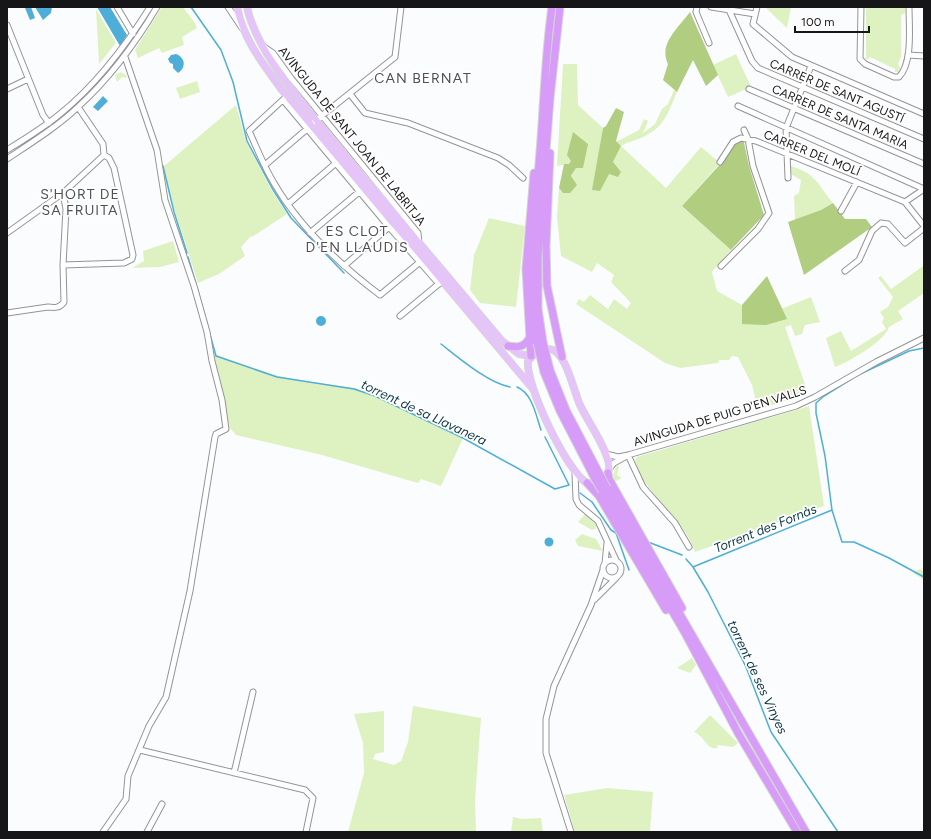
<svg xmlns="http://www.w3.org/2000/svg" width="931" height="839" font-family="Figtree,sans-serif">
  <rect width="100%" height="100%" fill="#fbfcfe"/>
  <path fill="#def2c1" d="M 162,7 L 183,7 L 195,23 L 197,28 L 182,37 L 184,45 L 162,53 L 159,48 L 138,58 L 135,50 Z
    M 766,7 L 791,7 L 787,28 L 766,8 Z
    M 866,7 L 905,7 L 905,13 L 901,15 L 901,57 L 898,64 L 900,68 L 898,72 L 895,72 L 895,69 L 870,57 L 867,60 L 866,59 Z
    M 96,9 L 116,43 L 99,64 Z
    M 736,54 L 751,87 L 728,97 L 713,65 Z
    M 563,64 L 577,64 L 578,105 L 603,128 L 593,190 L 613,162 L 621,146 L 616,142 L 639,130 L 644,119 L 648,121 L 643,133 L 655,124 L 662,109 L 668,104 L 674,90 L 677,92 C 667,115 665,127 641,138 C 634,141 627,142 621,146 L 666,188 L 701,147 L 720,163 L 682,206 L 731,250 L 712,272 L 717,291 L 742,305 L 742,324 L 786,319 L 781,309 L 811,297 L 820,322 L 805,325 L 802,334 L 795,336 L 791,325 L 785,327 L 808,393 L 758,410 L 752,385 L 738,357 L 732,356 L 729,360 L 719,360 L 718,363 L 680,368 L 665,363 L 576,304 L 579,299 L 584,302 L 590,295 L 608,309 L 614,299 L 627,309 L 631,303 L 611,282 L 614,275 L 597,263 L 592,272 L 561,256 L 557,217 L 559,188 L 563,193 L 576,168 L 571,161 L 569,164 L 557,166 Z
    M 121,72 L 127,76 L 126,78 L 122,77 L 117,82 L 115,75 Z
    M 197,81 L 200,92 L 180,99 L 176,88 Z
    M 236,105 L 246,141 L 271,189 L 287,214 L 252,237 L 251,236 L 241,247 L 245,256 L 219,274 L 198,283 L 169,193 L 164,166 Z
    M 791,166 C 816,174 817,183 833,203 L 821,210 L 795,220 L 794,196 L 799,193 L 801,180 L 789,173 Z
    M 489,218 L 525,226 L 516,307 L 480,303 L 470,290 L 474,255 Z
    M 173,241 L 179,262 L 160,267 L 132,268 L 144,261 L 143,251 Z
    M 923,266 L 924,293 L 898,311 L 903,319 L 889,327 C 885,341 849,362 835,367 L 826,338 L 841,331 L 851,351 L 886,329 L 882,322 L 884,318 L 880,312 L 888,307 L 893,297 L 878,278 L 881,276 L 891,289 Z
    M 214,354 L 274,375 L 302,381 L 356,388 L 464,436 L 441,486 L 421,479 L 418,483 L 322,455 L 236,435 L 230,428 Z
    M 809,406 L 824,506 L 695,552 C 685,524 664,508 647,485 C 641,479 638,468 635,460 L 637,457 Z
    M 617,465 L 619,466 L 617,475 L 622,478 L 614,482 L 613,475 Z
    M 585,514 L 596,525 L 596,529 L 592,530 L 578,522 Z
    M 582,534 L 596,539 L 603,551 L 578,546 L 575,540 Z
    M 920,569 L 924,572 L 924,580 L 913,573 Z
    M 692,658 L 696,665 L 690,673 L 677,668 Z
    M 413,706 L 481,718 L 475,799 L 476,832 L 348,832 L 364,773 L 363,743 L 354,714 L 384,711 L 384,752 L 375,754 L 373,759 L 394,765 L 401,761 L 408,742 Z
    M 710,715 L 738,743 L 733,747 L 718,745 L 717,748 C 706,750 706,737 694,732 Z
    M 607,788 L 653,792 L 650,832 L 575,832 L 564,795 Z
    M 513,817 L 522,819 L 541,818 L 543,832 L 511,832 Z"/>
  <path fill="#b0cd80" d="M 690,12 L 718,75 L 706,86 L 693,60 L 677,92 L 663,80 L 668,64 C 658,44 679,27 690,12 Z
    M 616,108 L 624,112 L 616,141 L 621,146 L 613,162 L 621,172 L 618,177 L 609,174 L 600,191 L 592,190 L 603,128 L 606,126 Z
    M 573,132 L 588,144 L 583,168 L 576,168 L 571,176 L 577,185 L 570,193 L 563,193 L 559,188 L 564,164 L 569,164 L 571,161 L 567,155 Z
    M 743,138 L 749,166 L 764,215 L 731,250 L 682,206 L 724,160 L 734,142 Z
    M 833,203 L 845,219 L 866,219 L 872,227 L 804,275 L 788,222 L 821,210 Z
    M 767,276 L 787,319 L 766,325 L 742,324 L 742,305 Z"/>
  <path fill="#4faed7" d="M 31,7 L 35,18 L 30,20 L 25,8 Z
    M 35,7 L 52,7 L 51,13 L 43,20 Z
    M 97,7 L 110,7 L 127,35 L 120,46 Z
    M 176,54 C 186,58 186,68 178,73 L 173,68 L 173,64 L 170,63 L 168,59 L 171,55 Z
    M 103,96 L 108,101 L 98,111 L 93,107 Z
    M316 321a5 5 0 1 1 10 0a5 5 0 1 1-10 0Z
    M544.5 542a4.5 4.5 0 1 1 9 0a4.5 4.5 0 1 1-9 0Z"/>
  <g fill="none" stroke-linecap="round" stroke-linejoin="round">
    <path stroke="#4faed7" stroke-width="1.5" d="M 191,7 L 221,50 L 233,82 L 247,141 L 272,188 L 291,218 L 344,273
      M 163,166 L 174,212 L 187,253
      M 188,257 L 196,284
      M 197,288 L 216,356 L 277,377 L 354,389 L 375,396 L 463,438 L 555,489 L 569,485 L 545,437
      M 441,344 C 459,358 488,383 510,387
      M 856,376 L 909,351 L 924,348
      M 517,387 C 532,393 536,415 541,430
      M 580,493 L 592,502 L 611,530 L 616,533 L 629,570
      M 832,510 L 842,542 L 854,542 L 889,558 L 924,577
      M 648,542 L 682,555
      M 686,559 L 693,567 L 708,592 L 746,667 L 771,732 L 838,832
      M 693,567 L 832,510 L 825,456 L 816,413 L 816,403 L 824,396 L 853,378"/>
    <g stroke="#939499" stroke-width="7">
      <path id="minor" d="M 117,7 L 133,34
        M 228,7 L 242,28
        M 697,7 L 696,12 L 709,43
        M 711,7 L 755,14
        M 757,7 L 753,24 L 792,57 L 924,114
        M 861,7 L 860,59 L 865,64 L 894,77 L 899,77 C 913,63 909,26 909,7
        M 729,10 L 752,61 L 758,68 L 924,139
        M 7,25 L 43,115 L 49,123
        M 263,46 L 273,53 L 291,78 L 418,233 L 419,243
        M 908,55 L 924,56
        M 7,89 L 28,79
        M 749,89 L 924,164
        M 350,94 L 365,113 L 408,123 L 498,158 L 509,165 L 523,178
        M 287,96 L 249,131 C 257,148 264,167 274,183 C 300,228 339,264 380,295 L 420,262
        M 283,100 L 389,227 L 439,284
        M 738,106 L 924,189
        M 78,107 L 103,144 L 104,155
        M 314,122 L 395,57 L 401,7
        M 7,150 C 25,139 43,128 60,114 C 97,84 125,47 150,7
        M 7,159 C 31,143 57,127 78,107 C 110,78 135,44 157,7
        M 720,162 L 733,142 L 741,138 L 756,141 L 905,202 L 924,226
        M 265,165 L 307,129
        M 788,178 L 786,128 L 811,66
        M 905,202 L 924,189
        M 288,204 L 336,163
        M 841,211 L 857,182
        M 7,233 L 63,193 L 104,155
        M 310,233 L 359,192
        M 63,265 L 124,263 L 132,259 L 133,255 L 114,168 L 109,158 L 104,155
        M 344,266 L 389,227
        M 721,266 L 758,229 L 769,213 L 753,166 L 748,139 L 744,130
        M 845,271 L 859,260 L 872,231 L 881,223 L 888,224 L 905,243 L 924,228
        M 7,313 L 48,307 C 55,308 60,308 64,302 L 63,265 L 66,209 L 63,193
        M 400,316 L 441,282
        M 606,454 L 618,457 L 628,455 L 796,406 L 815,397 L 876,362 L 924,338
        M 628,455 L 643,487 L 675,523 L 689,547
        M 609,469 L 614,463 L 625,457
        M 575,473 L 576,499 L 579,505 L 598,521 L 616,560
        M603 569a9 9 0 1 1 18 0a9 9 0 1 1-18 0Z
        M 605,563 L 607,543
        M 595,599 L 616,578
        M 140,750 L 305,790 L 313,798 L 306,832
        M 234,773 L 253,692
        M 103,832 L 126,799 L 128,776 L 149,726 L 166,697 L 190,591 L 215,437 L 216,434 L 226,429 L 222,400 L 212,361 L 207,332 L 194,286 L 165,200 L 157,150 L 125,57
        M 147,832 L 162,804
        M 571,832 L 546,753 L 546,719 L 554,686 L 591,605 L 603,570"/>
    </g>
    <g stroke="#d5d5d5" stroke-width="8">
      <path id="major" d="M 237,7 C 243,39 263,64 282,90 L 533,389
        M 247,7 C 257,56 314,116 345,155 C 397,217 449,279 502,341 L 519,354 L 531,356
        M 549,349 C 566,350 573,390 580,405 C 587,420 608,450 609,465 C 610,470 607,475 604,478 C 599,483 593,484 587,483 C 567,472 525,384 528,361 L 535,353 Z"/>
    </g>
    <g stroke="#d5d5d5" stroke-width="9">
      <path id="highway" d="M 550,153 L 546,246 L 547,286 L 562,357
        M 543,342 L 538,309 L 538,256 L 550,98 L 560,7
        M 537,343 C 526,279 535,216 540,152 C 544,104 545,55 552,7
        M 508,346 C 518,348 525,347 530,337
        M 531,356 L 526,269 L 534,173
        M 550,370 L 566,410 L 599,473
        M 544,372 L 560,411 L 594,477
        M 608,473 L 609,479 L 682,608
        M 587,483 L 599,496 L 666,610
        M 607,488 L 806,832
        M 602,491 L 685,633 L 738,733 L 797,832"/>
    </g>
    <use href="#minor" stroke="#fff" stroke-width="5"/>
    <use href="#major" stroke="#e6c4fb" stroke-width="6"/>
    <use href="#highway" stroke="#d69cf8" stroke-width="7"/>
    <g stroke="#d5d5d5" stroke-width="9" stroke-linecap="butt">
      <path id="highway-bridge" d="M 543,342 L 550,370
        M 537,343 L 544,372
        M 599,473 L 607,488
        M 594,477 L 602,491"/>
    </g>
    <use href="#highway-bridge" stroke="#d69cf8" stroke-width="7"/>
  </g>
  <g text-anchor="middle" stroke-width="3.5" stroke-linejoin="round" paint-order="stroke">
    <g font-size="12" fill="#161618" stroke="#fff">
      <text transform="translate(837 91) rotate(23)" y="4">CARRER DE SANT AGUSTÍ</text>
      <text transform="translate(840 117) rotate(23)" y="4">CARRER DE SANTA MARIA</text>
      <text transform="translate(352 136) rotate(51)" y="4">AVINGUDA DE SANT JOAN DE LABRITJA</text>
      <text transform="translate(812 153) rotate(22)" y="4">CARRER DEL MOLÍ</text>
      <text transform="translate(720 416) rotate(-17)" y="4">AVINGUDA DE PUIG D'EN VALLS</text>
    </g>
    <g font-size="13" font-style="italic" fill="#0a3546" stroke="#fff">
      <text transform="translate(424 412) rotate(25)" y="5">torrent de sa Llavanera</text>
      <text transform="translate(765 528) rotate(-22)" y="5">Torrent des Fornàs</text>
      <text transform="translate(758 677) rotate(65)" y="5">torrent de ses Vinyes</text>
    </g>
    <g font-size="14" letter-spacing="1" fill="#4f5053" stroke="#fff">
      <text x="423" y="83">CAN BERNAT</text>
      <text x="80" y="199">S'HORT DE<tspan x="80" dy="16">SA FRUITA</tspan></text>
      <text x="357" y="236">ES CLOT<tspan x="357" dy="16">D'EN LLAUDIS</tspan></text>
    </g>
  </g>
  <rect width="931" height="839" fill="none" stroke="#161618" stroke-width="16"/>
  <path d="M795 26v6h74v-6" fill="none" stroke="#161618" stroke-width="2"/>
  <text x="801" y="26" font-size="12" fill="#161618" stroke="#ffffff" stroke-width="3" paint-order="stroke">100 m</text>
</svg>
